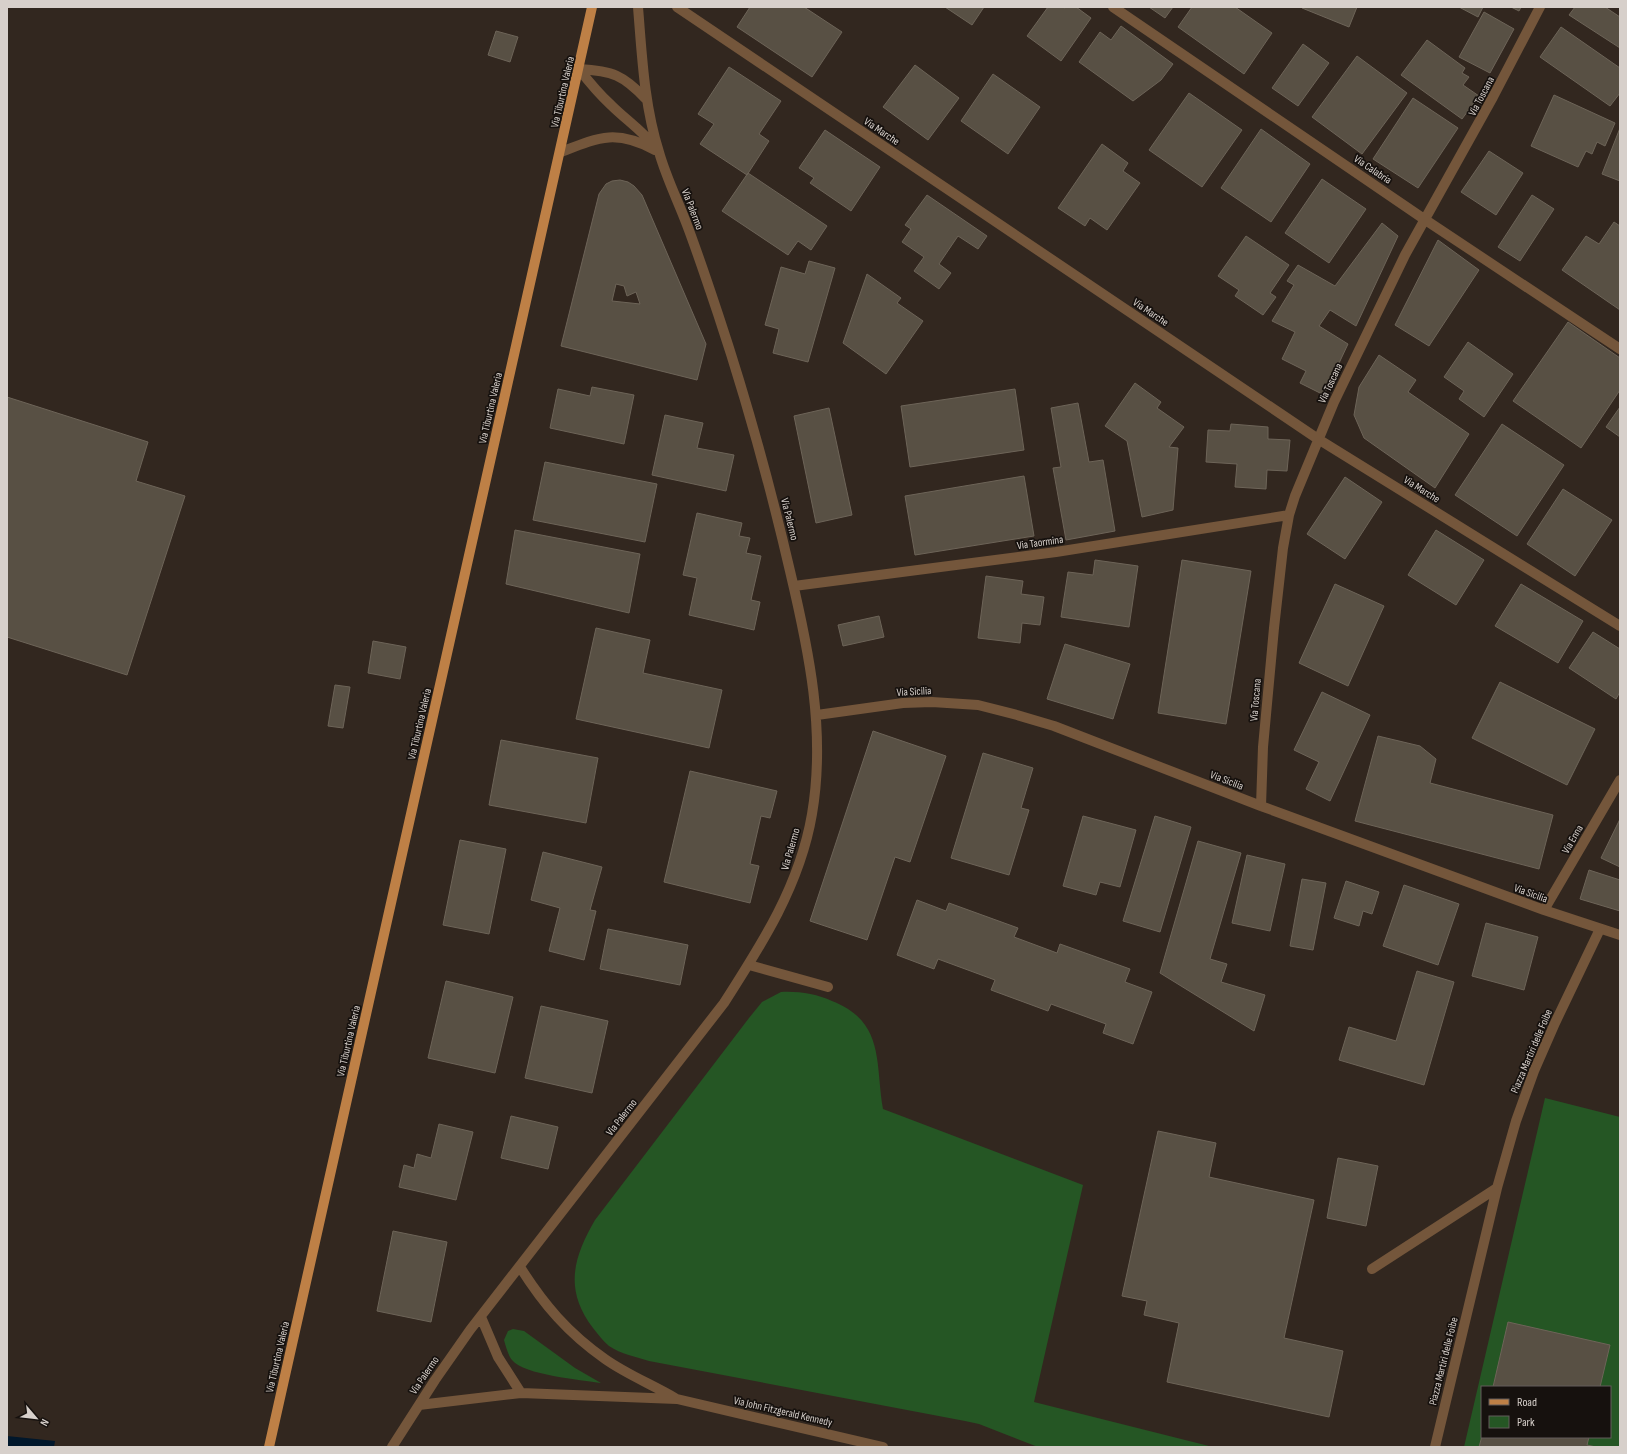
<svg xmlns="http://www.w3.org/2000/svg" width="1627" height="1454" font-family="'Sofia Sans Condensed',sans-serif">
  <rect width="100%" height="100%" fill="#32271f"/>
  <path fill="#255624" fill-rule="evenodd" d="M 781,992 C 798,991 817,994 832,1001 C 885,1022 875,1062 883,1109 L 1083,1185 L 1034,1402 L 1213,1447 L 1038,1447 L 979,1424 L 965,1421 L 649,1361 C 636,1357 621,1354 609,1346 C 603,1341 598,1334 593,1328 C 564,1290 573,1258 595,1220 L 749,1018 L 762,1002 Z
    M 1545,1098 L 1620,1117 L 1620,1447 L 1464,1447 ZM 1482,1387 L 1610,1387 L 1610,1437 L 1482,1437 Z
    M 513,1329 L 524,1331 L 575,1368 L 601,1383 C 581,1380 524,1375 512,1360 C 508,1355 506,1347 504,1340 L 508,1331 Z"/>
  <path fill="#01172b" d="M 7,1436 L 55,1441 L 54,1447 L 7,1447 Z"/>
  <path fill="#585044" stroke="#6d6458" fill-rule="evenodd" d="M 750,7 L 804,7 L 842,32 L 812,77 L 737,27 Z
    M 945,7 L 984,7 L 972,25 Z
    M 1048,7 L 1063,7 L 1065,8 L 1066,7 L 1076,7 L 1091,18 L 1061,61 L 1027,36 Z
    M 1149,7 L 1173,7 L 1165,18 Z
    M 1192,7 L 1235,7 L 1272,33 L 1244,74 L 1178,27 Z
    M 1302,7 L 1357,7 L 1349,27 L 1302,8 Z
    M 1459,7 L 1483,7 L 1478,17 Z
    M 1511,7 L 1521,7 L 1519,11 Z
    M 1575,7 L 1605,7 L 1620,17 L 1620,48 L 1569,15 Z
    M 1484,12 L 1514,29 L 1490,73 L 1459,57 Z
    M 1121,26 L 1173,64 L 1161,80 L 1133,101 L 1079,62 L 1100,32 L 1111,40 Z
    M 1561,27 L 1620,68 L 1620,93 L 1610,106 L 1540,57 Z
    M 496,31 L 518,37 L 510,62 L 488,55 Z
    M 1427,40 L 1465,68 L 1462,73 L 1469,77 L 1463,85 L 1479,96 L 1462,119 L 1401,75 Z
    M 1303,44 L 1329,63 L 1298,106 L 1272,88 Z
    M 1357,56 L 1407,93 L 1362,154 L 1312,117 Z
    M 915,65 L 959,98 L 928,140 L 883,107 Z
    M 729,67 L 781,101 L 759,134 L 769,141 L 747,175 L 700,144 L 714,124 L 698,114 Z
    M 993,74 L 1040,107 L 1008,154 L 961,121 Z
    M 1189,93 L 1242,130 L 1202,187 L 1149,150 Z
    M 1554,95 L 1615,123 L 1605,146 L 1597,142 L 1592,154 L 1586,151 L 1578,167 L 1531,146 Z
    M 1413,98 L 1458,128 L 1418,188 L 1373,159 Z
    M 1620,128 L 1620,181 L 1602,174 Z
    M 1261,129 L 1310,164 L 1271,222 L 1221,188 Z
    M 825,130 L 880,167 L 851,211 L 810,183 L 814,178 L 799,168 Z
    M 1102,144 L 1128,163 L 1123,171 L 1140,183 L 1107,230 L 1090,218 L 1085,226 L 1058,208 Z
    M 1489,151 L 1523,173 L 1496,215 L 1461,192 Z
    M 748,173 L 827,226 L 811,250 L 798,241 L 788,255 L 722,211 Z
    M 1322,179 L 1366,209 L 1329,263 L 1285,233 Z
    M 620,180 L 628,182 L 634,186 L 642,195 L 706,344 L 697,380 L 561,346 L 599,194 L 606,184 L 612,181 ZM 616,284 L 624,286 L 627,296 L 636,292 L 640,304 L 612,301 Z
    M 927,195 L 987,236 L 978,249 L 958,236 L 939,264 L 951,273 L 939,289 L 914,271 L 924,257 L 902,242 L 911,229 L 905,225 Z
    M 1532,195 L 1554,209 L 1520,261 L 1498,247 Z
    M 1614,222 L 1620,226 L 1620,310 L 1562,270 L 1586,236 L 1599,244 Z
    M 1382,223 L 1398,236 L 1356,326 L 1330,310 L 1319,326 L 1348,344 L 1324,395 L 1300,383 L 1306,371 L 1282,359 L 1295,332 L 1272,321 L 1294,285 L 1287,281 L 1298,265 L 1335,286 Z
    M 1246,236 L 1289,265 L 1270,293 L 1276,297 L 1263,315 L 1235,296 L 1239,290 L 1218,276 Z
    M 1438,240 L 1479,270 L 1429,346 L 1395,325 Z
    M 809,261 L 835,268 L 808,362 L 773,353 L 779,329 L 765,325 L 781,267 L 805,274 Z
    M 867,274 L 901,298 L 897,303 L 923,321 L 886,374 L 843,343 Z
    M 1568,322 L 1620,358 L 1620,390 L 1581,448 L 1513,401 Z
    M 1468,342 L 1513,374 L 1484,417 L 1459,399 L 1464,391 L 1444,377 Z
    M 1379,355 L 1416,380 L 1408,392 L 1469,434 L 1435,488 L 1364,438 L 1354,415 L 1359,387 Z
    M 1135,383 L 1161,402 L 1157,408 L 1184,427 L 1169,447 L 1178,448 L 1173,510 L 1142,517 L 1127,441 L 1105,426 Z
    M 592,387 L 634,395 L 624,444 L 550,428 L 558,389 L 590,396 Z
    M 1015,389 L 1024,450 L 910,467 L 901,406 Z
    M 7,397 L 148,442 L 136,481 L 185,496 L 127,675 L 7,637 Z
    M 1078,403 L 1089,462 L 1103,460 L 1115,531 L 1066,540 L 1053,468 L 1061,467 L 1051,408 Z
    M 1620,407 L 1620,437 L 1606,427 Z
    M 829,408 L 852,515 L 816,523 L 794,416 Z
    M 665,415 L 703,423 L 697,448 L 734,455 L 726,491 L 652,475 Z
    M 1231,424 L 1268,427 L 1268,439 L 1290,440 L 1287,471 L 1267,470 L 1266,489 L 1235,487 L 1237,464 L 1206,462 L 1208,430 L 1230,431 Z
    M 1502,424 L 1564,465 L 1517,536 L 1455,495 Z
    M 545,462 L 657,484 L 645,542 L 533,520 Z
    M 1024,476 L 1034,536 L 915,555 L 905,496 Z
    M 1345,477 L 1382,502 L 1345,559 L 1307,534 Z
    M 1563,489 L 1612,520 L 1575,576 L 1527,544 Z
    M 697,513 L 742,523 L 739,536 L 750,538 L 746,553 L 761,556 L 751,600 L 760,602 L 754,630 L 689,615 L 697,578 L 683,575 Z
    M 515,530 L 640,554 L 629,613 L 506,584 Z
    M 1436,530 L 1484,560 L 1456,605 L 1408,575 Z
    M 1095,560 L 1138,566 L 1129,627 L 1061,617 L 1068,572 L 1093,575 Z
    M 1182,560 L 1251,571 L 1226,724 L 1158,713 Z
    M 986,576 L 1023,581 L 1021,594 L 1044,597 L 1040,625 L 1022,623 L 1020,643 L 978,638 Z
    M 1335,584 L 1384,606 L 1348,686 L 1299,663 Z
    M 1521,584 L 1583,621 L 1558,663 L 1495,626 Z
    M 879,616 L 884,637 L 843,646 L 838,625 Z
    M 596,628 L 650,640 L 643,673 L 722,690 L 709,748 L 576,719 Z
    M 1593,632 L 1620,649 L 1620,692 L 1616,699 L 1569,668 Z
    M 373,641 L 406,647 L 400,679 L 368,673 Z
    M 1065,644 L 1130,664 L 1113,719 L 1047,699 Z
    M 1500,682 L 1595,729 L 1567,785 L 1472,738 Z
    M 335,685 L 350,687 L 343,728 L 328,726 Z
    M 1322,692 L 1370,715 L 1330,801 L 1306,789 L 1319,762 L 1294,750 Z
    M 873,731 L 946,756 L 910,862 L 895,857 L 867,940 L 810,921 Z
    M 1378,736 L 1420,746 L 1436,759 L 1430,783 L 1553,815 L 1539,869 L 1355,821 Z
    M 501,740 L 598,758 L 586,823 L 489,805 Z
    M 983,753 L 1033,768 L 1021,808 L 1029,810 L 1009,875 L 951,858 Z
    M 690,771 L 777,791 L 770,818 L 761,816 L 750,864 L 759,866 L 750,903 L 664,882 Z
    M 1083,816 L 1136,830 L 1120,887 L 1100,882 L 1096,895 L 1063,886 Z
    M 1155,816 L 1191,827 L 1160,932 L 1123,921 Z
    M 1620,819 L 1620,867 L 1601,858 Z
    M 460,840 L 506,849 L 489,934 L 443,925 Z
    M 1198,841 L 1241,853 L 1210,959 L 1227,964 L 1221,982 L 1265,995 L 1254,1031 L 1160,973 Z
    M 543,852 L 602,867 L 590,910 L 596,911 L 584,960 L 549,951 L 560,908 L 531,900 Z
    M 1247,855 L 1285,864 L 1270,931 L 1232,923 Z
    M 1589,870 L 1620,880 L 1620,911 L 1580,899 Z
    M 1302,879 L 1326,883 L 1313,950 L 1290,946 Z
    M 1346,881 L 1379,892 L 1372,914 L 1363,911 L 1359,926 L 1334,918 Z
    M 1404,885 L 1459,904 L 1438,965 L 1383,946 Z
    M 917,900 L 946,911 L 949,903 L 1018,928 L 1014,937 L 1057,953 L 1060,944 L 1130,969 L 1125,982 L 1152,992 L 1133,1044 L 1103,1033 L 1106,1024 L 1051,1004 L 1048,1011 L 991,990 L 995,980 L 938,959 L 934,969 L 897,955 Z
    M 1486,923 L 1538,937 L 1524,990 L 1472,976 Z
    M 608,929 L 688,945 L 680,985 L 600,969 Z
    M 1417,971 L 1454,982 L 1424,1085 L 1339,1060 L 1349,1027 L 1396,1041 Z
    M 446,981 L 513,997 L 495,1073 L 428,1058 Z
    M 541,1006 L 608,1021 L 592,1093 L 525,1078 Z
    M 511,1116 L 558,1127 L 548,1169 L 501,1158 Z
    M 439,1124 L 473,1132 L 456,1200 L 399,1187 L 404,1165 L 414,1168 L 417,1154 L 431,1158 Z
    M 1158,1131 L 1216,1143 L 1209,1177 L 1314,1200 L 1284,1338 L 1343,1351 L 1329,1417 L 1167,1382 L 1179,1323 L 1144,1315 L 1147,1301 L 1122,1296 Z
    M 1338,1158 L 1378,1166 L 1366,1226 L 1327,1218 Z
    M 393,1231 L 447,1242 L 431,1322 L 377,1311 Z
    M 1508,1322 L 1610,1345 L 1600,1387 L 1493,1387 Z
    M 1482,1436 L 1589,1437 L 1587,1445 L 1596,1447 L 1479,1447 Z"/>
  <g fill="none" stroke-linecap="round" stroke-linejoin="round">
    <path stroke="#74563b" stroke-width="10" d="M 677,7 L 1318,439 L 1620,626
      M 1113,7 L 1424,219 L 1620,349
      M 579,69 C 589,82 599,94 611,105 C 626,120 643,131 656,148
      M 579,69 C 613,71 623,75 646,99
      M 561,152 C 599,137 616,129 655,150
      M 794,586 L 1056,552 L 1289,515
      M 817,715 L 903,703 L 932,702 L 978,705 L 1017,715 L 1054,726 L 1261,806 L 1544,910 L 1620,935
      M 1261,806 L 1263,747 L 1274,628 L 1283,548 L 1289,515 L 1295,496 L 1334,402 L 1405,255 L 1493,97 L 1540,7
      M 1544,910 L 1620,780
      M 749,965 L 828,987
      M 520,1267 C 544,1305 568,1333 605,1359 C 626,1374 653,1385 675,1398
      M 1372,1269 L 1497,1188
      M 481,1317 L 498,1357 L 521,1393
      M 419,1405 L 521,1393 L 677,1399 L 883,1447
      M 392,1447 L 435,1380 L 470,1330 L 724,1003 C 762,944 800,885 812,814 C 826,732 809,651 790,571 C 770,485 746,398 718,314 C 708,284 698,254 687,225 C 678,201 666,177 659,152 C 644,105 642,55 638,7
      M 1435,1447 L 1497,1188 L 1516,1121 L 1534,1071 L 1555,1023 L 1600,929"/>
    <path stroke="#be8046" stroke-width="10" d="M 269,1447 L 592,7"/>
  </g>
  <g text-anchor="middle" stroke-width="3.5" stroke-linejoin="round" paint-order="stroke">
    <g font-size="11" fill="#d7d0cb" stroke="#16110e">
      <text transform="translate(562 92) rotate(-77)" y="4">Via Tiburtina Valeria</text>
      <text transform="translate(1481 96) rotate(-62)" y="4">Via Toscana</text>
      <text transform="translate(882 131) rotate(34)" y="4">Via Marche</text>
      <text transform="translate(1373 169) rotate(34)" y="4">Via Calabria</text>
      <text transform="translate(693 209) rotate(69)" y="4">Via Palermo</text>
      <text transform="translate(1151 312) rotate(34)" y="4">Via Marche</text>
      <text transform="translate(1330 383) rotate(-65)" y="4">Via Toscana</text>
      <text transform="translate(490 408) rotate(-77)" y="4">Via Tiburtina Valeria</text>
      <text transform="translate(1422 489) rotate(32)" y="4">Via Marche</text>
      <text transform="translate(790 519) rotate(76)" y="4">Via Palermo</text>
      <text transform="translate(1040 542) rotate(-8)" y="4">Via Taormina</text>
      <text transform="translate(914 691) rotate(-3)" y="4">Via Sicilia</text>
      <text transform="translate(1255 700) rotate(-85)" y="4">Via Toscana</text>
      <text transform="translate(419 724) rotate(-77)" y="4">Via Tiburtina Valeria</text>
      <text transform="translate(1227 780) rotate(21)" y="4">Via Sicilia</text>
      <text transform="translate(1572 839) rotate(-60)" y="4">Via Enna</text>
      <text transform="translate(790 849) rotate(-74)" y="4">Via Palermo</text>
      <text transform="translate(1531 893) rotate(20)" y="4">Via Sicilia</text>
      <text transform="translate(348 1041) rotate(-77)" y="4">Via Tiburtina Valeria</text>
      <text transform="translate(1531 1051) rotate(-67)" y="4">Piazza Martiri delle Foibe</text>
      <text transform="translate(621 1117) rotate(-52)" y="4">Via Palermo</text>
      <text transform="translate(277 1357) rotate(-77)" y="4">Via Tiburtina Valeria</text>
      <text transform="translate(1443 1361) rotate(-76)" y="4">Piazza Martiri delle Foibe</text>
      <text transform="translate(424 1375) rotate(-56)" y="4">Via Palermo</text>
      <text transform="translate(783 1411) rotate(13)" y="4">Via John Fitzgerald Kennedy</text>
    </g>
  </g>
  <rect width="1627" height="1454" fill="none" stroke="#d7d0cb" stroke-width="16"/>
  <rect x="1481" y="1386" width="130" height="52" fill="#16110e" stroke="#635d5a"/>
  <rect x="1489" y="1399" width="20" height="6" fill="#be8046" stroke="#635d5a"/>
  <text x="1517" y="1406" font-size="12" fill="#d7d0cb">Road</text>
  <rect x="1489" y="1416" width="20" height="12" fill="#255624" stroke="#635d5a"/>
  <text x="1517" y="1426" font-size="12" fill="#d7d0cb">Park</text>
  <g transform="translate(36 1418) rotate(118)" stroke="#16110e" stroke-width="3" paint-order="stroke">
  <path d="M0-3L7 15L0 10L-7 15Z" fill="#d7d0cb"/>
  <text y="-6" font-size="11" font-weight="bold" text-anchor="middle" fill="#d7d0cb">N</text>
  </g>
</svg>
